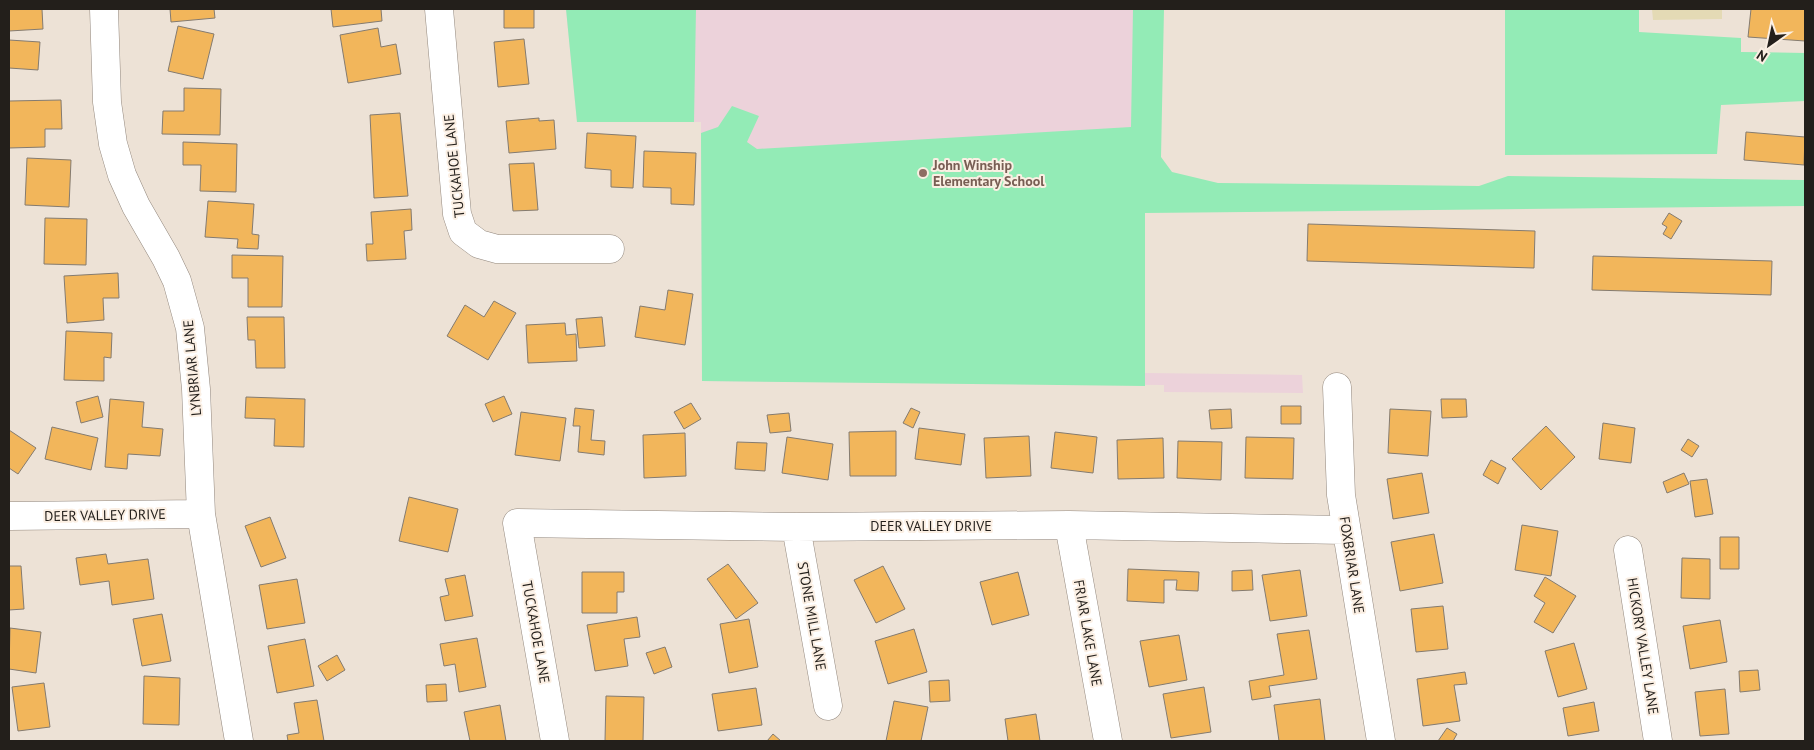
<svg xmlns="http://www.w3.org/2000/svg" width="1814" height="750" font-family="'PT Sans',sans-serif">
  <rect width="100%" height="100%" fill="#ede2d6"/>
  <path fill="#ecd2da" d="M 566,9 L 1145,9 L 1145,373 L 1302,375 L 1303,393 L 1164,392 L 1164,385 L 702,381 L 701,122 L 577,122 Z"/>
  <path fill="#93ebb6" d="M 566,9 L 696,9 L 694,122 L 577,122 Z
    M 1133,9 L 1164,9 L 1161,157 L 1172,172 L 1218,183 L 1479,186 L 1508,176 L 1805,180 L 1805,206 L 1145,213 L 1145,386 L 702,381 L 701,133 L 718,127 L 732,106 L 759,116 L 747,142 L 757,149 L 1131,127 Z
    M 1505,9 L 1639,9 L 1639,32 L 1741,38 L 1741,52 L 1805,53 L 1805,101 L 1721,105 L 1717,154 L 1505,155 Z"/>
  <path fill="#e4dab5" d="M 1652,9 L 1722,9 L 1722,19 L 1653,20 Z"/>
  <path fill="#f2b65b" stroke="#847b70" d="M 9,9 L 42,9 L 43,29 L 9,31 Z
    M 170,9 L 214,9 L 215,18 L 171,22 Z
    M 331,9 L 381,9 L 382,21 L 333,27 Z
    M 504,9 L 534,9 L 534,28 L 504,28 Z
    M 1751,9 L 1805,9 L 1805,41 L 1748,37 Z
    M 178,26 L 214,34 L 203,79 L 168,71 Z
    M 378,28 L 381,47 L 396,44 L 401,74 L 348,83 L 340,35 Z
    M 524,39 L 529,84 L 498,87 L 494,42 Z
    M 9,40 L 40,42 L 38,70 L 9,68 Z
    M 184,88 L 221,89 L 220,135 L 162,134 L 163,111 L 184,111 Z
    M 61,100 L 62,129 L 45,129 L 45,147 L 9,148 L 9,101 Z
    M 400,113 L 408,196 L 374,198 L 370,115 Z
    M 539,118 L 539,121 L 554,120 L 556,149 L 509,153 L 506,121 Z
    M 1746,132 L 1805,137 L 1804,165 L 1744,160 Z
    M 587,133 L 636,136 L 633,188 L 611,187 L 611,170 L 585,168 Z
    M 183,142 L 237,144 L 236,192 L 200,191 L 201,165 L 183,165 Z
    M 644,151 L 696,153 L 694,205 L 671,204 L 671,188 L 643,187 Z
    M 27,158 L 71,160 L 69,207 L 25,205 Z
    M 534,163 L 538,210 L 513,211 L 509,164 Z
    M 208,201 L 254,204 L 252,234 L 259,235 L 258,249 L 237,248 L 238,239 L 205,237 Z
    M 411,209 L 412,230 L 404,231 L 406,259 L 367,261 L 366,244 L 373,244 L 371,212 Z
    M 1669,213 L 1682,221 L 1671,239 L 1663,234 L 1667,227 L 1662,224 Z
    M 45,218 L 87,219 L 86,265 L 44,264 Z
    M 1308,224 L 1535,231 L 1534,268 L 1307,261 Z
    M 232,255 L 283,256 L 282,307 L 248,307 L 248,278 L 232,278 Z
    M 1593,256 L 1772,261 L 1771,295 L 1592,290 Z
    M 118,273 L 119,298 L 103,298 L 104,320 L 67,323 L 64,276 Z
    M 668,290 L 693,294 L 685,345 L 635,337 L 640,306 L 665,310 Z
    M 494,301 L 516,313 L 488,360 L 447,336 L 465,305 L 484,317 Z
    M 247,317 L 284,317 L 285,368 L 256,368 L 255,340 L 248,340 Z
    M 602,317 L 605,346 L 579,348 L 576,319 Z
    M 565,323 L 566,335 L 576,334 L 577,361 L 528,363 L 526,325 Z
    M 66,331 L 112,333 L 111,358 L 104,357 L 104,381 L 64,380 Z
    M 98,396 L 103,417 L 81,423 L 76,402 Z
    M 504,396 L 512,414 L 493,422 L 485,404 Z
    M 246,397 L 305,399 L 304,447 L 274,446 L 275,419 L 245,418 Z
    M 110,399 L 144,402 L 142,427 L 163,429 L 160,456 L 128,454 L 127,469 L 105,467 Z
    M 1441,399 L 1466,399 L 1467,417 L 1442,418 Z
    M 691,403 L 701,419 L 684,429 L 674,412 Z
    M 1281,406 L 1301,406 L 1301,424 L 1281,424 Z
    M 575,408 L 594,410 L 591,440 L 605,441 L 604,455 L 578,452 L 580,426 L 573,426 Z
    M 911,408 L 920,412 L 913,428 L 903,423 Z
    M 1231,409 L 1232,428 L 1211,429 L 1209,410 Z
    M 1390,409 L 1431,411 L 1428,456 L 1388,453 Z
    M 521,412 L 566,418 L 560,461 L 515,455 Z
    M 789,413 L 791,431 L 770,433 L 767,415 Z
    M 1603,423 L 1635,428 L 1631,463 L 1599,459 Z
    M 1546,426 L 1575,457 L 1541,490 L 1512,459 Z
    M 52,427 L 98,438 L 91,470 L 45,459 Z
    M 919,428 L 965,434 L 961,465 L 915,459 Z
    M 9,430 L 36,448 L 18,474 L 9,468 Z
    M 896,431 L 896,476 L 850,476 L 849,432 Z
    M 1055,432 L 1097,437 L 1093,473 L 1051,468 Z
    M 685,433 L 686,476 L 644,478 L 643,435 Z
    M 1029,436 L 1031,476 L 986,478 L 984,438 Z
    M 787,437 L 833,444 L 828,480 L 782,473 Z
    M 1246,437 L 1294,438 L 1293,479 L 1245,478 Z
    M 1163,438 L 1164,478 L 1118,479 L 1117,440 Z
    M 1688,439 L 1699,446 L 1692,457 L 1681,450 Z
    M 1178,441 L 1222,442 L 1221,480 L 1177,478 Z
    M 737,442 L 767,443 L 765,471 L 735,469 Z
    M 1491,460 L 1506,468 L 1498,484 L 1483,475 Z
    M 1422,473 L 1429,513 L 1393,519 L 1387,479 Z
    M 1684,473 L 1689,484 L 1667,493 L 1663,482 Z
    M 1707,479 L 1713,514 L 1695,517 L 1690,481 Z
    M 409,497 L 458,509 L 448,552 L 399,541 Z
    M 270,517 L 286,558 L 261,567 L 245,526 Z
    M 1522,525 L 1558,531 L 1551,576 L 1515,570 Z
    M 1434,534 L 1443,583 L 1400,591 L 1391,542 Z
    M 1720,537 L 1739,537 L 1739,569 L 1720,569 Z
    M 106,554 L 108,564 L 148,559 L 154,599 L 112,605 L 109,581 L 80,585 L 76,558 Z
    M 1682,558 L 1710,559 L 1710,599 L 1681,598 Z
    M 728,564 L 758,603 L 736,619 L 707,579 Z
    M 9,566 L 21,566 L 24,609 L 9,610 Z
    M 883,566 L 905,609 L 876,623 L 854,580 Z
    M 1128,569 L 1199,572 L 1198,591 L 1176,590 L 1177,580 L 1164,580 L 1164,603 L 1127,601 Z
    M 1252,570 L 1253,590 L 1232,591 L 1232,571 Z
    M 1300,570 L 1307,616 L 1270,621 L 1262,575 Z
    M 582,572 L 624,572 L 624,592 L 617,592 L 617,613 L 582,613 Z
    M 1018,572 L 1029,615 L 992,625 L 980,582 Z
    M 465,575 L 473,616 L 445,621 L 440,597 L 449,595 L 445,579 Z
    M 1545,577 L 1576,596 L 1553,633 L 1534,622 L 1545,603 L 1534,596 Z
    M 297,579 L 305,623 L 267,629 L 259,585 Z
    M 1443,606 L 1448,649 L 1416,652 L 1411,609 Z
    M 162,614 L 171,661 L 142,666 L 133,619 Z
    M 637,617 L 640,637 L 624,639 L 628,666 L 595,671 L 587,625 Z
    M 749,619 L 758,667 L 729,673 L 720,624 Z
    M 1720,620 L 1727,662 L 1690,669 L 1683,626 Z
    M 10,628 L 41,632 L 36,673 L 9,669 Z
    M 914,629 L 927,672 L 888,684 L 875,641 Z
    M 1309,630 L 1317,679 L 1269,686 L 1271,697 L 1252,700 L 1249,681 L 1284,675 L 1277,634 Z
    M 1179,635 L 1187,680 L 1149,687 L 1140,641 Z
    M 477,638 L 486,687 L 459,692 L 455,664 L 444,666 L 440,644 Z
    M 305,639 L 314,686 L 277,693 L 268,646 Z
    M 1574,643 L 1587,689 L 1558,697 L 1545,651 Z
    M 665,647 L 672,667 L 654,674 L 646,653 Z
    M 337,655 L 345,670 L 327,681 L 318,666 Z
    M 1758,670 L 1760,690 L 1740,692 L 1739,671 Z
    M 1465,672 L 1467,684 L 1454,685 L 1460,721 L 1423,726 L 1417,679 Z
    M 144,676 L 180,678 L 179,725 L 143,724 Z
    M 949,680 L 950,701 L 930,702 L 929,681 Z
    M 44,683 L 50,727 L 18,731 L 12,687 Z
    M 446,684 L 447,701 L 427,702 L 426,685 Z
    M 1204,687 L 1211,732 L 1171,738 L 1163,694 Z
    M 756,688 L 762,725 L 718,731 L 712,694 Z
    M 1725,689 L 1729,734 L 1700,736 L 1695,692 Z
    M 606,696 L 644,697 L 643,741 L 605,741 Z
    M 1320,699 L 1325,741 L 1279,741 L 1274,705 Z
    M 317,700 L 324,741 L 288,741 L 287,735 L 299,733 L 294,703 Z
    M 894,701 L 928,707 L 921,741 L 886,741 Z
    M 1594,702 L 1599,731 L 1568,736 L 1563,708 Z
    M 500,705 L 506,741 L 470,741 L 464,712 Z
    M 1036,714 L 1040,741 L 1008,741 L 1005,719 Z
    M 1447,728 L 1457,734 L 1453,741 L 1438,741 Z
    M 773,734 L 781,741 L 767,741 Z"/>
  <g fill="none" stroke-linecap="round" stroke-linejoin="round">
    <g stroke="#92877d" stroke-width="29">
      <path id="minor" d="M 104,9 L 107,102 L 113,144 L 122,175 L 136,206 L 166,258 L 177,281 L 190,328 L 196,389 L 201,514 L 239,741
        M 439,9 L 457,214 L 463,232 L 479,244 L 497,249 L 610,249
        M 1337,387 L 1341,495 L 1381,741
        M 9,516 L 201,514
        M 1069,525 L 1108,741
        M 796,527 L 828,706
        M 1628,550 L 1658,741
        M 555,741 L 517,523 L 796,527 L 1069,525 L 1346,530"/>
    </g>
    <use href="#minor" stroke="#fff" stroke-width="28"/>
  </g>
  <circle fill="#8d6e63" stroke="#fbefe3" stroke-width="2" cx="923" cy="173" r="5"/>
  <g text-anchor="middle" stroke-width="4" stroke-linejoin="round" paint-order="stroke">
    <g font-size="14" font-weight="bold" fill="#785e54" stroke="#fbefe3" text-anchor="start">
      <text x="933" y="170">John Winship<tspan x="933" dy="16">Elementary School</tspan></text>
    </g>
    <g font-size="14" fill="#231f1b" stroke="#fbefe3">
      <text transform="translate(454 166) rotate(-96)" y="5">TUCKAHOE LANE</text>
      <text transform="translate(192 368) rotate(-95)" y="5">LYNBRIAR LANE</text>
      <text transform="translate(105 515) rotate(-1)" y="5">DEER VALLEY DRIVE</text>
      <text x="931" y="531">DEER VALLEY DRIVE</text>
      <text transform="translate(1352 565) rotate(81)" y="5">FOXBRIAR LANE</text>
      <text transform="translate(812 616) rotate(80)" y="5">STONE MILL LANE</text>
      <text transform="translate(536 632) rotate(80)" y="5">TUCKAHOE LANE</text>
      <text transform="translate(1088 633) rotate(80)" y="5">FRIAR LAKE LANE</text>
      <text transform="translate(1643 646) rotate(81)" y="5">HICKORY VALLEY LANE</text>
    </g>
  </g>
  <rect width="1814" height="750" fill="none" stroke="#231f1b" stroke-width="20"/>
  <g transform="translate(1769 45) rotate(213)" stroke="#fbefe3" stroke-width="4" paint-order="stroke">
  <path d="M0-4L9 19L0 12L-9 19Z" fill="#231f1b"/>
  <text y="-8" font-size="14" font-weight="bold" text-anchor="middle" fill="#231f1b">N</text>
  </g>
</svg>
